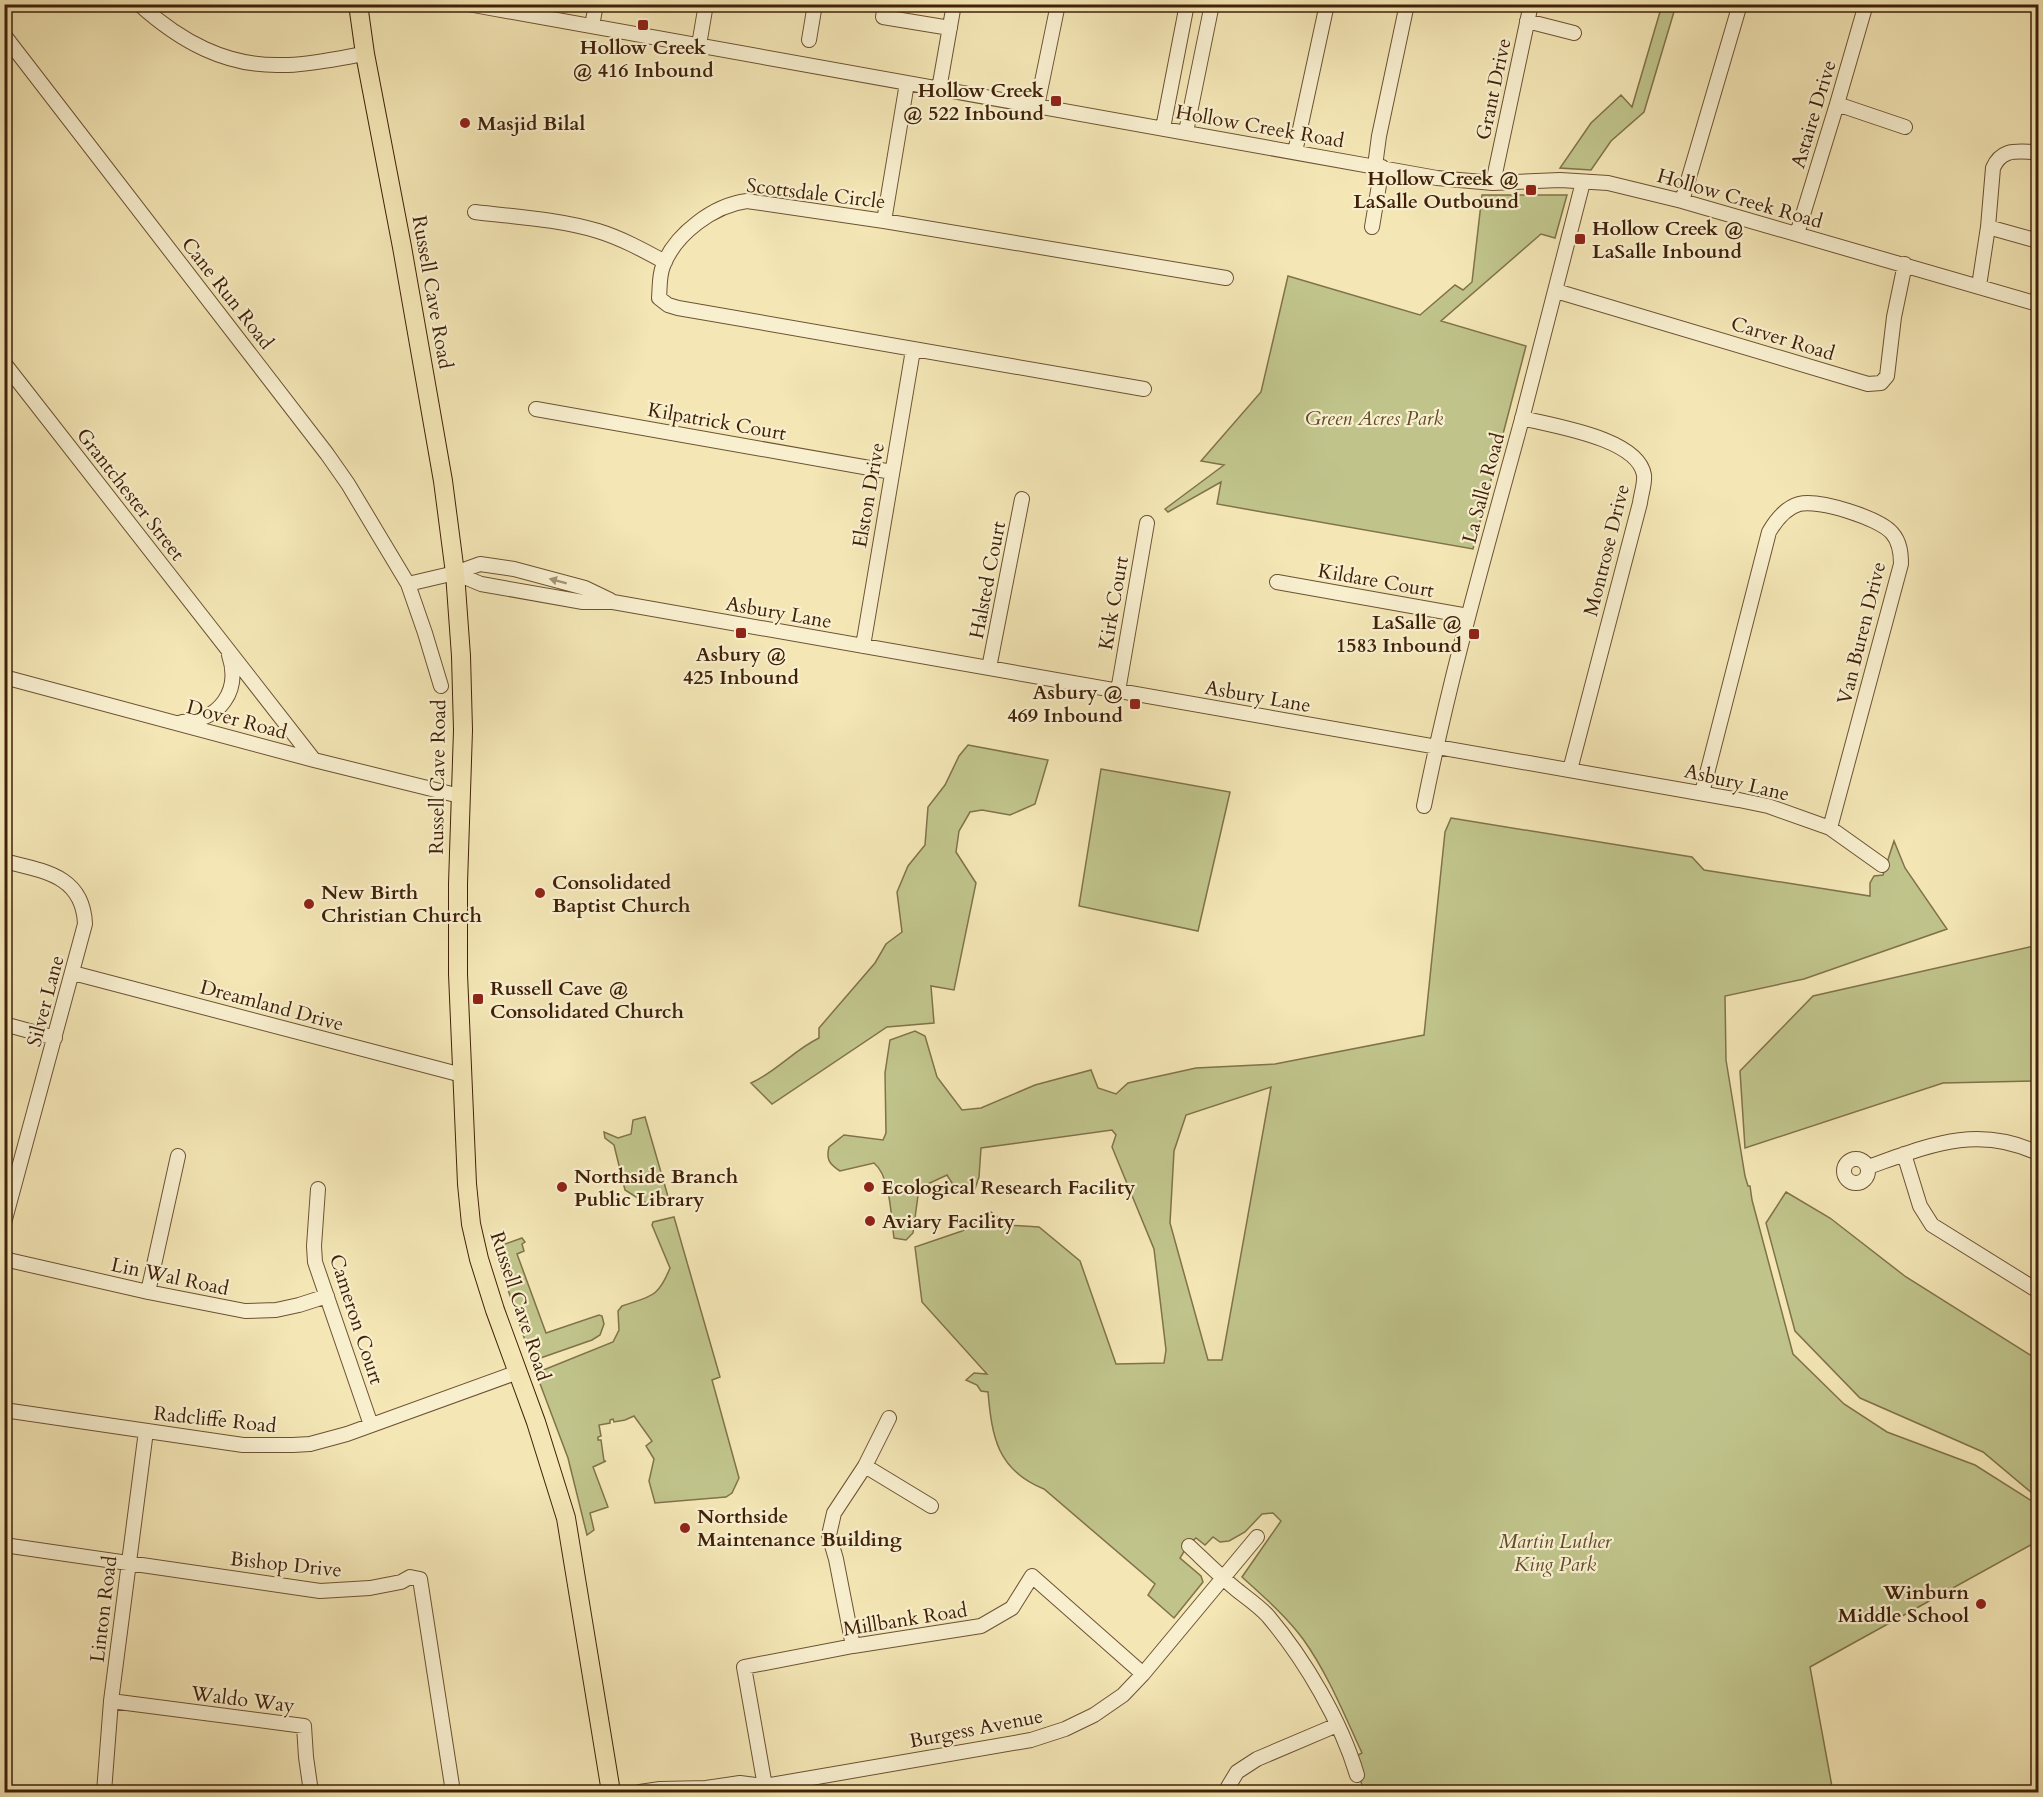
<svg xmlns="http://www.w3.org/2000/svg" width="2043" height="1797" font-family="Cardo,serif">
  <rect width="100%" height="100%" fill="#f4e6b5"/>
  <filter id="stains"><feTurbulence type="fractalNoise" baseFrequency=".00333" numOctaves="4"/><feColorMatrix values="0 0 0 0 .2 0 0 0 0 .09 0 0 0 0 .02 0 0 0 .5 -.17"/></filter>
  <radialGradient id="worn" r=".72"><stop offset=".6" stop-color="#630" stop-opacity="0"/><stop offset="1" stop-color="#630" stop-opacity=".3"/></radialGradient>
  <path fill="#c0c48b" stroke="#80724a" stroke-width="1.5" fill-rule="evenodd" d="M 1662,5 L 1676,5 L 1644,112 L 1611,141 L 1591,170 L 1560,168 L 1591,123 L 1621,95 L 1632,107 Z
    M 1482,195 L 1567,195 L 1555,238 L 1541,234 L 1441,321 L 1526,346 L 1473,549 L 1217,504 L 1221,482 L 1168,512 L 1165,509 L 1224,465 L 1201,461 L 1261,392 L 1288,276 L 1420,315 L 1455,285 L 1463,290 L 1472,282 Z
    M 968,745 L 1048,760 L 1035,804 L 1010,815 L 982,810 L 970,812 L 959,831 L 956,852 L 976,883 L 954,990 L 931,986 L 934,1023 L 887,1027 L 772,1104 L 751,1083 C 776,1072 794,1050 819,1038 L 819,1028 L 875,963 L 886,944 L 902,932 L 897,892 L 908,866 L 925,845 L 928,807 L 945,785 L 959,756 Z
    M 1101,769 L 1230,792 L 1198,931 L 1079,906 Z
    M 1451,818 L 1692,857 L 1704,870 L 1870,896 L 1870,883 L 1874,876 L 1883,875 L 1894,841 L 1905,868 L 1947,929 L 1804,979 L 1725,996 L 1726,1060 L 1745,1176 L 1748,1186 L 1750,1186 L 1752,1200 L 1793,1354 L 1844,1404 L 1887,1432 L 1975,1465 L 2038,1505 L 2038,1541 L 1810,1667 L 1833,1792 L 1335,1792 L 1363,1788 L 1353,1758 L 1362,1753 C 1344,1714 1328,1674 1303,1639 C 1286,1616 1263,1596 1242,1577 L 1281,1521 L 1273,1513 L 1262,1514 L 1245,1532 L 1229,1541 L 1220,1542 L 1213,1537 L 1205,1545 L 1196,1538 L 1188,1545 L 1180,1558 L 1201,1576 L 1203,1582 L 1174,1618 L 1148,1595 L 1155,1584 L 1044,1489 C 997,1470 992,1437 988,1392 L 981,1391 L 977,1385 L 966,1380 L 974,1373 L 987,1374 L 922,1302 L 915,1247 L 962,1231 L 991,1212 L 1007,1225 L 1039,1227 L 1080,1261 L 1116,1364 L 1164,1363 L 1166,1350 L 1154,1249 L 1112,1147 L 1116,1135 L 1112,1130 L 981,1148 L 979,1177 L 975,1189 L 964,1194 L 959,1194 L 947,1175 L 919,1188 L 913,1233 L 906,1240 L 894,1238 C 891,1218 891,1177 874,1163 L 840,1171 C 829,1164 826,1159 829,1147 L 844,1135 L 883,1140 L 886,1133 L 885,1073 L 890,1040 L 915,1031 L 925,1036 L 937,1077 L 962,1110 L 981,1108 L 1035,1085 L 1091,1070 L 1098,1088 L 1116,1094 L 1128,1083 L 1196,1068 L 1275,1064 L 1424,1035 L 1445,832 ZM 1271,1087 L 1222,1360 L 1208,1360 L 1170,1223 L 1174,1151 L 1186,1115 Z
    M 2038,945 L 2038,1081 L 1943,1083 L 1745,1148 L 1740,1071 L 1813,996 Z
    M 645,1117 L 669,1200 L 660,1207 L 644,1202 L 625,1190 L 614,1145 L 605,1138 L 604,1132 L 618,1138 L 631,1134 L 633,1120 Z
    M 1786,1192 L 1830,1218 L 1906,1277 L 2038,1360 L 2038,1498 L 1983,1452 L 1860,1398 L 1795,1331 L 1766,1223 Z
    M 674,1217 L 720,1377 L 712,1380 L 739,1478 L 732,1493 L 726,1497 L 655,1503 L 649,1481 L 654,1459 L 646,1446 L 652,1441 L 634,1416 L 625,1420 L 614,1422 L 613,1419 L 610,1420 L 610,1423 L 599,1425 L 601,1436 L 598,1437 L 598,1440 L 601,1440 L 604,1461 L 606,1461 L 593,1467 L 608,1507 L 590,1513 L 594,1530 L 587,1535 L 568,1458 L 536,1373 L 613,1342 L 619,1330 L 618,1311 L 622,1306 C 651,1296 658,1298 670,1268 L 652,1225 L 653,1222 Z
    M 522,1238 L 525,1242 L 522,1244 L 524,1251 L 517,1254 L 546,1333 L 599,1315 L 602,1316 L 604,1324 L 600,1335 L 592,1340 L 532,1361 L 494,1248 Z"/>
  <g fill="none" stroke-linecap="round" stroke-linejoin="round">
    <g stroke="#6d5233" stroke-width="16">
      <path id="minor" d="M 139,4 C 180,41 226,67 283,65 C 310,65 338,58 365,54
        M 468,4 L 1437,178 L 1493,183 L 1560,180 L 1608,183 L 1682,201 L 2038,304
        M 885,4 L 883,17 L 950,28
        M 1527,21 L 1574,33
        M 592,26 L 596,4
        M 4,35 L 327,454 L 348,484 L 408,584 L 425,633 L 441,686
        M 809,40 L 815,4
        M 699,45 L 706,4
        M 939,89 L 954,4
        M 1837,104 L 1905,127
        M 1037,106 L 1058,4
        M 1163,128 L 1187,4
        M 1186,132 L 1212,4
        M 1295,152 L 1327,4
        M 1375,166 L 1379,136 L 1407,4
        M 1493,183 L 1531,4
        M 1682,201 L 1740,4
        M 475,212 C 516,217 558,219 598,231 C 621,238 643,250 665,262
        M 884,221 L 907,83
        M 1372,227 L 1382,167
        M 1988,227 L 2038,241
        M 1797,234 L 1837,104 L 1866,4
        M 1979,286 L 1988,227 L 1993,168 C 2002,147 2018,152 2038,152
        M 1556,291 L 1868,384 L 1881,383 L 1887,376 L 1894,317 L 1905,264
        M 4,363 L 314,760
        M 1144,389 L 678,308 L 668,305 L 659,298 C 660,287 659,276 663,266 C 675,234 714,205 747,201 L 884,221 L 1226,278
        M 536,409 L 892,472
        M 1522,418 C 1553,426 1638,438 1644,475 C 1645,484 1641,494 1640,503 L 1570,770
        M 455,573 L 481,584 L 583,602 L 613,602 L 1739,800 L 1768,806 L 1830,828 L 1882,865
        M 1277,582 L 1468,616
        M 408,584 L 455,573 L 480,564 L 514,569 L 585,588 L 610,600
        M 863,646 L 913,350
        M 989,668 L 1022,499
        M 4,677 L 314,760 L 460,796
        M 1118,691 L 1147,523
        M 182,722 C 220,720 241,691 229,655
        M 1702,793 L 1769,532 C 1776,520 1785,508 1799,504 C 1819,499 1879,518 1892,533 C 1900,542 1901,553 1901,564 L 1830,828
        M 1424,806 C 1450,675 1487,547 1522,419 C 1543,340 1563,261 1583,182
        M 4,861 C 43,871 83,875 85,924 L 4,1223
        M 73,973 L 462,1075
        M 4,1024 L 55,1038
        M 1904,1154 L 1920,1206 L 1932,1225 L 2038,1291
        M1844 1171a12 12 0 1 1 24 0a12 12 0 1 1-24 0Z
        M 1868,1167 C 1928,1146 1976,1124 2038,1153
        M 318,1189 L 314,1246 L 315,1262 L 371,1425
        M 4,1259 L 148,1292 L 245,1311 L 276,1310 L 299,1305 L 327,1296
        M 148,1292 L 178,1156
        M 4,1410 L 243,1445 L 293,1445 L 310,1444 L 347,1434 L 518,1372
        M 865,1466 L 931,1506
        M 4,1545 L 320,1591 L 370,1588 L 401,1582 L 410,1577 L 420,1579 L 453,1792
        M 1189,1546 C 1205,1561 1220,1576 1237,1590 C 1247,1598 1259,1606 1268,1616 C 1305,1660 1341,1721 1357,1775
        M 853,1646 L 836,1559 L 829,1535 L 834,1513 L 865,1466 L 889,1418
        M 111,1701 L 304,1726 L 306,1757 L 311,1792
        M 104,1792 L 111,1701 L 146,1431
        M 640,1792 L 660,1789 L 706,1788 L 740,1783 L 763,1786
        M 751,1792 L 765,1786 L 1031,1740 L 1065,1729 L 1094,1715 L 1123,1695 L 1143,1674 L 1257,1537
        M 766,1792 L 744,1667 L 853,1646 L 981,1626 L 1012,1608 L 1032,1576 L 1143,1674
        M 1225,1792 L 1237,1772 L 1257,1759 L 1337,1725"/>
    </g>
    <g stroke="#402108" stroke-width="20">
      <path id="major" d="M 358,4 L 365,54 L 402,247 L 443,481 L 455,573 L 461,656 L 463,730 L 458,884 L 458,974 L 467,1184 L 471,1224 L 479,1259 L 495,1310 L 536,1422 L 566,1518 L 611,1792"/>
    </g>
    <use href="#minor" stroke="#f8efcf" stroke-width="14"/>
    <use href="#major" stroke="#f4e6b5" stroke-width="18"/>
  </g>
  <defs><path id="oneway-solid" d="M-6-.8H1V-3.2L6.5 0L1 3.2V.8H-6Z" transform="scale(1.5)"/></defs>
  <use fill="#a59275" href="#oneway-solid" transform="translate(558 581) rotate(-165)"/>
  <g fill="#8f2418" stroke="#f8efcf" stroke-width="2">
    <rect x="637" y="19" width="12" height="12" rx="3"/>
    <rect x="1050" y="95" width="12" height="12" rx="3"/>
    <circle cx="465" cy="123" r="6"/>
    <rect x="1525" y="184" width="12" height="12" rx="3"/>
    <rect x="1574" y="233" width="12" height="12" rx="3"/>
    <rect x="735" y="627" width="12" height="12" rx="3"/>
    <rect x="1468" y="628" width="12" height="12" rx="3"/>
    <rect x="1129" y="698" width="12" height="12" rx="3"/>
    <circle cx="540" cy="893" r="6"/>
    <circle cx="309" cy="904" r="6"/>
    <rect x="472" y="993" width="12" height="12" rx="3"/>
    <circle cx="562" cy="1187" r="6"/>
    <circle cx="869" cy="1187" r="6"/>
    <circle cx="870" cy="1221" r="6"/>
    <circle cx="685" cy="1528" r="6"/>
    <circle cx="1981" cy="1604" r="6"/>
  </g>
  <g text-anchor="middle" stroke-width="4.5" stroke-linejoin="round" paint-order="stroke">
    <g font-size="20" font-weight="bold" fill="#402108" stroke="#f8efcf" text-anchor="start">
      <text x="643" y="54" text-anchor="middle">Hollow Creek<tspan x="643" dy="23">@ 416 Inbound</tspan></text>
      <text x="1044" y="97" text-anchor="end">Hollow Creek<tspan x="1044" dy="23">@ 522 Inbound</tspan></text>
      <text x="477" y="130">Masjid Bilal</text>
      <text x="1519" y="185" text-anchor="end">Hollow Creek @<tspan x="1519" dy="23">LaSalle Outbound</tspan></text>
      <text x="1592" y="235">Hollow Creek @<tspan x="1592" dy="23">LaSalle Inbound</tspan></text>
      <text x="1462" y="629" text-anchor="end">LaSalle @<tspan x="1462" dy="23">1583 Inbound</tspan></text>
      <text x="741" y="661" text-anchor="middle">Asbury @<tspan x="741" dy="23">425 Inbound</tspan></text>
      <text x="1123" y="699" text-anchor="end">Asbury @<tspan x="1123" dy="23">469 Inbound</tspan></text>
      <text x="552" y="889">Consolidated<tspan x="552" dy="23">Baptist Church</tspan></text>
      <text x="321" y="899">New Birth<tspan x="321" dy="23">Christian Church</tspan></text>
      <text x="490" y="995">Russell Cave @<tspan x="490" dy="23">Consolidated Church</tspan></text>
      <text x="574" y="1183">Northside Branch<tspan x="574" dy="23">Public Library</tspan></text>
      <text x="881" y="1194">Ecological Research Facility</text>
      <text x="882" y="1228">Aviary Facility</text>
      <text x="697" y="1523">Northside<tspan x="697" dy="23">Maintenance Building</tspan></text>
      <text x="1969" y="1599" text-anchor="end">Winburn<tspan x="1969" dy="23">Middle School</tspan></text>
    </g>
    <g font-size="20" fill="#402108" stroke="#f8efcf">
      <text transform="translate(1493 89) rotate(-78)" y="7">Grant Drive</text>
      <text transform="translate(1813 114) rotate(-73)" y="7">Astaire Drive</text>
      <text transform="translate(1260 126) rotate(10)" y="7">Hollow Creek Road</text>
      <text transform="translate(816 193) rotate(7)" y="7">Scottsdale Circle</text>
      <text transform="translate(1740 198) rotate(16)" y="7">Hollow Creek Road</text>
      <text transform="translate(433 292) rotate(80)" y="7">Russell Cave Road</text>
      <text transform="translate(228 293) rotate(52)" y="7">Cane Run Road</text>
      <text transform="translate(1783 338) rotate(17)" y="7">Carver Road</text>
      <text transform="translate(717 421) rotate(10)" y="7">Kilpatrick Court</text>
      <text transform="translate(1483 488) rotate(-75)" y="7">La Salle Road</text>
      <text transform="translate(131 494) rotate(52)" y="7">Grantchester Street</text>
      <text transform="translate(868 495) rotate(-80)" y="7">Elston Drive</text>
      <text transform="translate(1606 550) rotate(-76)" y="7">Montrose Drive</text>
      <text transform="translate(987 580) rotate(-79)" y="7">Halsted Court</text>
      <text transform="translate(1376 580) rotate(10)" y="7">Kildare Court</text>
      <text transform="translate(1113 603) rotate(-80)" y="7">Kirk Court</text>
      <text transform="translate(779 612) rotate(10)" y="7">Asbury Lane</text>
      <text transform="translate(1861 633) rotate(-76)" y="7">Van Buren Drive</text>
      <text transform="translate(1258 696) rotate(10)" y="7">Asbury Lane</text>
      <text transform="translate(237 719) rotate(15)" y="7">Dover Road</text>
      <text transform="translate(437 777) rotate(-89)" y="7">Russell Cave Road</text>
      <text transform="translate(1737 782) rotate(13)" y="7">Asbury Lane</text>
      <text transform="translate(45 1001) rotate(-75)" y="7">Silver Lane</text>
      <text transform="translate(272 1005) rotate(15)" y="7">Dreamland Drive</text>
      <text transform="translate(170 1276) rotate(12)" y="7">Lin Wal Road</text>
      <text transform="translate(521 1306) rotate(72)" y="7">Russell Cave Road</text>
      <text transform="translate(357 1319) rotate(72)" y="7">Cameron Court</text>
      <text transform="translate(215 1419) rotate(6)" y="7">Radcliffe Road</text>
      <text transform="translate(286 1564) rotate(6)" y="7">Bishop Drive</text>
      <text transform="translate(103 1609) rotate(-83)" y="7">Linton Road</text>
      <text transform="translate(905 1619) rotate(-9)" y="7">Millbank Road</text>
      <text transform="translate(243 1699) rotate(7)" y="7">Waldo Way</text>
      <text transform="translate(976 1728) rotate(-11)" y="7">Burgess Avenue</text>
    </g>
    <g font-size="20" font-style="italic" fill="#604a29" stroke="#f8efcf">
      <text x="1374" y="425">Green Acres Park</text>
      <text x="1555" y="1548">Martin Luther<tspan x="1555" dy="23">King Park</tspan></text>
    </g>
  </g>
  <rect width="2043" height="1797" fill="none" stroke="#f4e6b5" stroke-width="24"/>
  <rect x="6" y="6" width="2031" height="1785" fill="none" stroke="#402108" stroke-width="3"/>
  <rect x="12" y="12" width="2019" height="1773" fill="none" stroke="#402108" stroke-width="1.5"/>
  <rect width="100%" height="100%" filter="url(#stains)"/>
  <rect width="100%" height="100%" fill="url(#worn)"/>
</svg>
